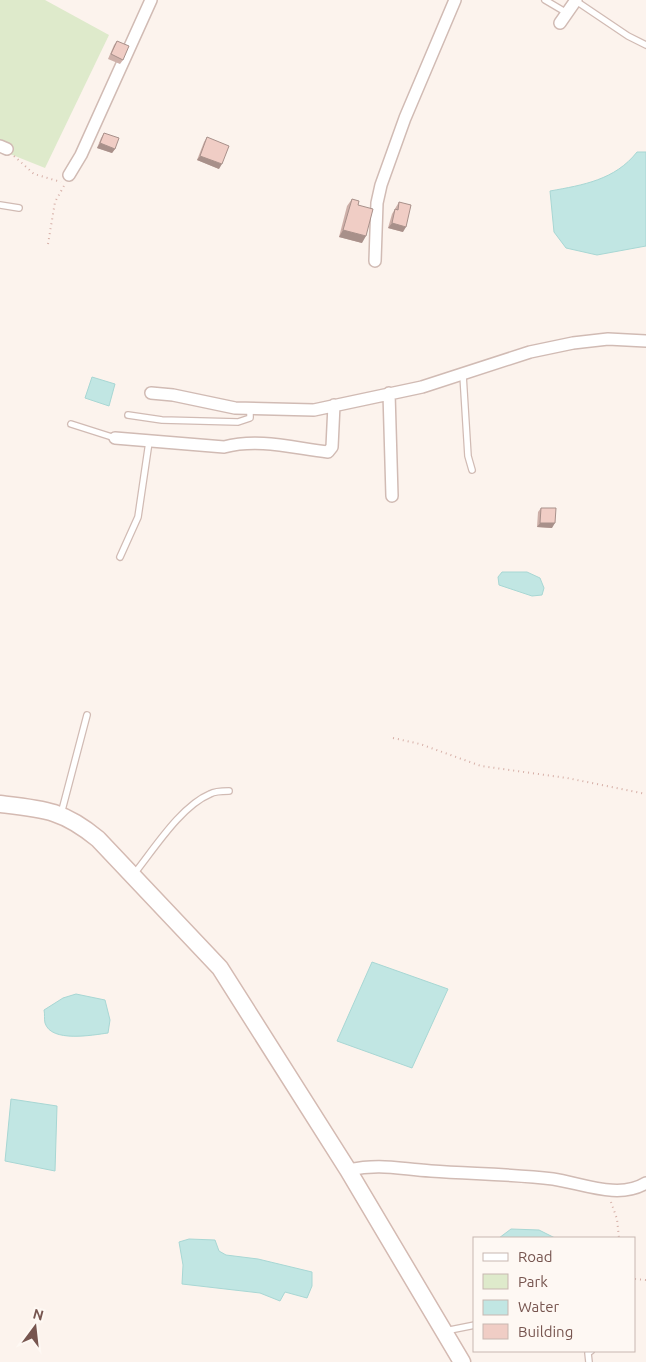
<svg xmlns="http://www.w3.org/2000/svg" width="646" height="1362" font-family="Ubuntu,sans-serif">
  <rect width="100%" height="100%" fill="#fcf3ed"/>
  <path fill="#deeacb" d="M 0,0 L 45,0 L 109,35 L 45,168 L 0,150 Z"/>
  <path fill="#c1e6e3" stroke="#a8d7d4" d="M 637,152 L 646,152 L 646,246 L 597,255 L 566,248 L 554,232 L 550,191 C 583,185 615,180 637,152 Z
    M 92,377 L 115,384 L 109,406 L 85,398 Z
    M 502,572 L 527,572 L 540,578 L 544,588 L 542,595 L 532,596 L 499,585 L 498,577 Z
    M 372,962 L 448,989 L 412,1068 L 337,1041 Z
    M 76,994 L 105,1000 L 110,1020 L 108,1033 C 93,1035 51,1043 45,1023 C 44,1019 45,1014 44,1010 L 63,998 Z
    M 11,1099 L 57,1106 L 55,1171 L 5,1161 Z
    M 511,1229 L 539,1230 L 555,1238 L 499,1238 Z
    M 189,1239 L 215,1240 L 219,1251 L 226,1255 L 258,1259 L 312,1272 L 312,1286 L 307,1298 L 285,1292 L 280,1301 L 260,1293 L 182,1284 L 183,1265 L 179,1242 Z"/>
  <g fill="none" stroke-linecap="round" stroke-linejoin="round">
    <g stroke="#d1bbb4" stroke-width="8">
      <path id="lane" d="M 545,0 L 567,13
        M 576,1 L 628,36 L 646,45
        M 0,205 L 19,208
        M 463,375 L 468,456 L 472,470
        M 128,415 L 162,420 L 238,422 L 250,418 L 250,410
        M 71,424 L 115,438
        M 120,557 L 138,517 L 149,442
        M 61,814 L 87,715
        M 134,874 C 154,849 181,806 210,794 C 215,791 223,791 229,791
        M 445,1331 L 475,1325
        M 589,1362 L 588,1353 L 591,1351"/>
    </g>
    <g stroke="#d1bbb4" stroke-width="14">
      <path id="street" d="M 560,23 L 576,0
        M 0,146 L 7,149
        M 69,175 L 81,155 L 151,0
        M 375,261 L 377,203 L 381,185 L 405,118 L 455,0
        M 151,393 L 173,395 L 235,408 L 314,410 L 422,387 L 530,352 L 573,343 L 608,339 L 646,341
        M 389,393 L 392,496
        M 115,438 L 224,447 C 259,438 293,448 328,452 L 332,447 L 334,405
        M 348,1170 C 381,1163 399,1169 431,1171 C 472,1174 512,1174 553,1179 C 581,1183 619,1200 646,1183"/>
    </g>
    <g stroke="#d4bab2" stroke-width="19">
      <path id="secondary" d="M 0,804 C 44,809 63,810 98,839 L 220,968 L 348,1170 L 462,1362"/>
    </g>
    <path stroke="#d6afa7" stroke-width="2" stroke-dasharray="1 4" stroke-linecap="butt" d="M 14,156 L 34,174 L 61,182
      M 48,244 L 55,202 L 65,184
      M 393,738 L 420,744 L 481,766 L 567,778 L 646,794
      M 611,1202 L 617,1219 L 619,1238
      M 635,1279 L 646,1280"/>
    <use href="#lane" stroke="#fff" stroke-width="5.5"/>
    <use href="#street" stroke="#fff" stroke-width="11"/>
    <use href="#secondary" stroke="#fff" stroke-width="16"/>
  </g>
  <path fill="#ceb0a9" d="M 117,41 L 123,60 L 120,64 L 108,59 L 114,45 Z
    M 104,133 L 115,149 L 112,153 L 97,148 L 101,138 Z
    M 207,137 L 219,169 L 197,160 L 204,142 Z
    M 352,199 L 358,205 L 362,243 L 339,237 L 347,206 Z
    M 399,202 L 403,232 L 388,228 L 392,214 L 395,209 L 396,207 Z
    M 541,508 L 552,528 L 537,527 L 538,512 Z"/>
  <path fill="#a8908a" d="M 100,143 L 115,149 L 112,153 L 97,148 Z
    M 200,156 L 222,164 L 219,169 L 197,160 Z
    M 392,223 L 406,227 L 403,232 L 388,228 Z
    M 343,230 L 366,236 L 362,243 L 339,237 Z
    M 540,523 L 555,523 L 552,528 L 537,527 Z"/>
  <path fill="#f0cdc5" stroke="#a8908a" d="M 117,41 L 129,46 L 123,60 L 111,54 Z
    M 104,133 L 119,138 L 115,149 L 100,143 Z
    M 207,137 L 229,146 L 222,164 L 200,156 Z
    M 352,199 L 359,201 L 358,205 L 373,209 L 366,236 L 343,230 Z
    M 399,202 L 411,205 L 406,227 L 392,223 L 395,209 L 398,210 Z
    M 541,508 L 556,508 L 555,523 L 540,523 Z"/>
  <rect x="473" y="1237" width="162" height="115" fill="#fef8f3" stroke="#c8b7b1"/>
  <rect x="483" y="1253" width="25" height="8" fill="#ffffff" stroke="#c8b7b1"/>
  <text x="518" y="1262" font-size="15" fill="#77554f">Road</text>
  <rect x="483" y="1274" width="25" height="15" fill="#deeacb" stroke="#c8b7b1"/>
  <text x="518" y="1287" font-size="15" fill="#77554f">Park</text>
  <rect x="483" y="1300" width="25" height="15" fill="#c1e6e3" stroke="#c8b7b1"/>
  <text x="518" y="1312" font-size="15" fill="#77554f">Water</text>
  <rect x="483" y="1324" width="25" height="15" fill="#f0cdc5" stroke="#c8b7b1"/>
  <text x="518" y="1337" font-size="15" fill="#77554f">Building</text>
  <g transform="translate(35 1327) rotate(15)" stroke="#fef8f3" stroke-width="4" paint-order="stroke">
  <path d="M0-4L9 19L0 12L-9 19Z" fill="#77554f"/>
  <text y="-8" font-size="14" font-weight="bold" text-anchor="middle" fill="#77554f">N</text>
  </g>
</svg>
